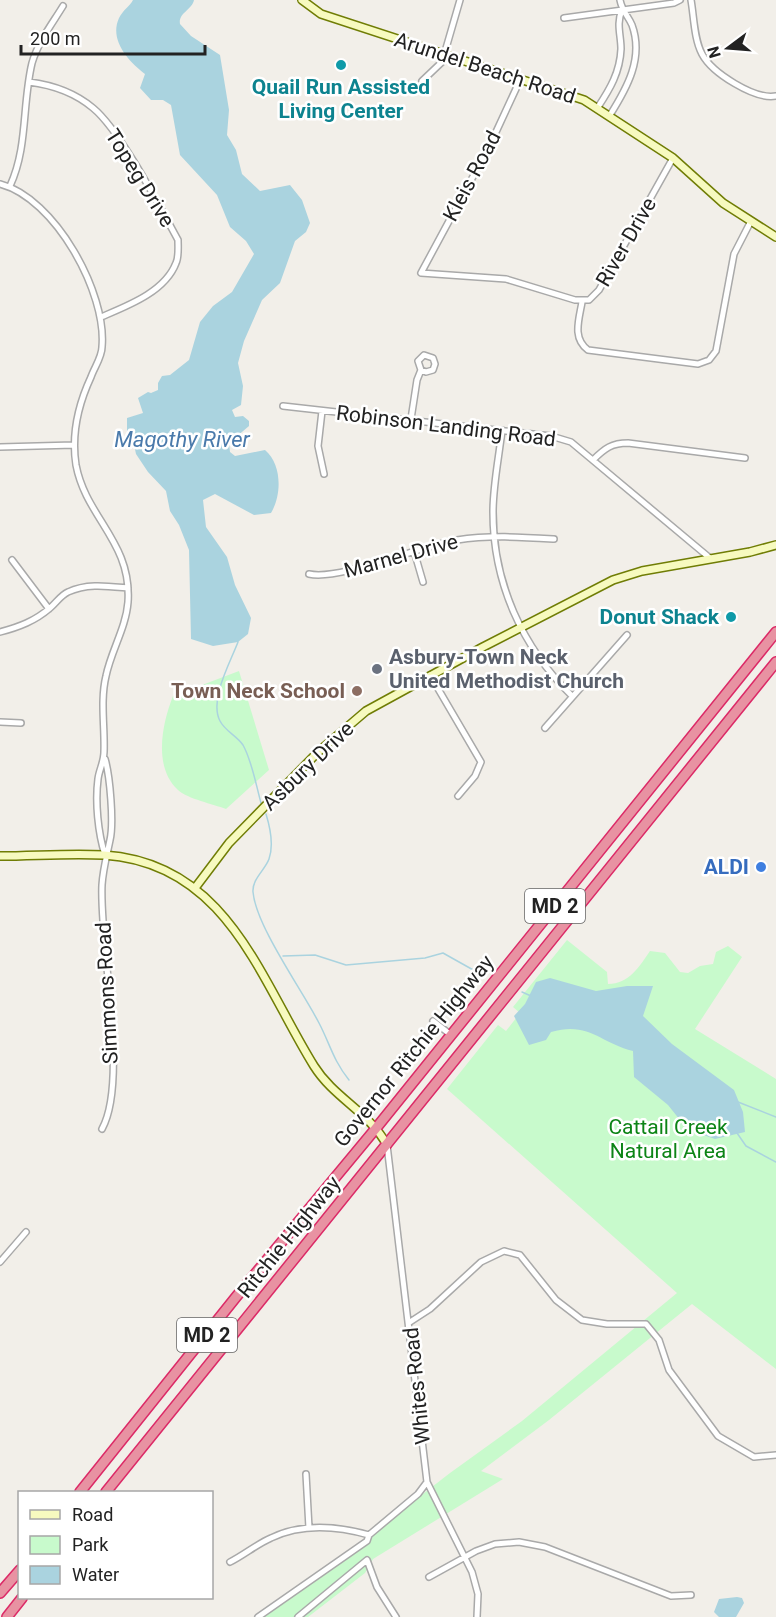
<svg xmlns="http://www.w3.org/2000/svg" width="776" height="1617" font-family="Roboto,sans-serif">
  <rect width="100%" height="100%" fill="#f2efe9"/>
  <path fill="#c8facc" d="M 239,671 L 269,770 L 226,809 C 213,804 188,799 178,790 C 153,767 162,724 173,696 Z
    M 567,940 L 607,972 L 608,984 C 629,984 639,967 650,951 L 665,953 L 680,972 L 688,973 L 700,966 L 713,964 L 716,952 L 728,946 L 742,957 L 695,1029 L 776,1079 L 776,1369 L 692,1304 L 549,1420 L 481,1471 L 503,1479 L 373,1559 L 365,1573 L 308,1617 L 302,1617 L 300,1613 L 295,1617 L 264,1617 L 450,1473 L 522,1421 L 677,1293 L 447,1089 L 498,1025 L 506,1031 L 520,1013 L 513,1007 Z"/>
  <path fill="#aad3df" d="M 133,0 L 194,0 C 192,10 178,13 180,24 L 191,36 L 220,55 L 229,110 L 227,135 L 236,150 L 242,174 L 260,191 L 290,185 L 302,200 L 310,223 L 306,232 L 295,241 L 280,283 L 262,300 L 244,341 L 238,363 L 243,386 L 241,405 L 232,410 L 235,417 L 243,416 L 249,421 L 249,426 L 229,443 L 230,452 L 235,456 L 265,450 C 282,464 282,495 271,513 L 254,515 L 215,494 L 203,500 L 206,527 L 227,557 L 235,585 L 251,618 L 248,634 L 238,642 L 213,646 L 191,639 L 189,550 L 179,525 L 170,511 L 166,491 L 148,472 L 136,454 L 133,440 L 127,432 L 127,418 L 143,413 L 138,398 L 148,392 L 151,393 L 158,390 L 158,383 L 162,376 L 170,375 L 189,360 L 200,322 L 213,306 L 232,292 L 254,254 L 246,241 L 230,227 L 217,195 L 180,155 L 171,105 L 163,100 L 151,100 L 140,88 L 145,74 C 128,61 109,40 119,18 C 123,10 130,6 133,0 Z
    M 550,978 L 596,991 L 627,986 L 653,986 L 643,1016 L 672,1044 L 734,1090 L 743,1112 L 745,1132 L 715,1139 L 695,1132 L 680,1120 L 668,1105 L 634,1077 L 633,1051 C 600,1043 589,1021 551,1032 L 546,1040 L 529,1045 L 514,1016 L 525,1004 L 536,982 Z
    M 737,1597 L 742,1598 L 744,1603 L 736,1617 L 719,1617 L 714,1612 L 719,1599 Z"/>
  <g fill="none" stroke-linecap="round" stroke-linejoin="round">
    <path stroke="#aad3df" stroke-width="1.5" d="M 238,642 C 230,663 209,700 220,721 C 225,731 237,736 243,745 C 252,761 256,785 261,803
      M 266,814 C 270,827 274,845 269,859 C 265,870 252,879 253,892 C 256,926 302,990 319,1023 C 330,1044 333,1060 349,1080
      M 283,956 L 315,955 L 346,965 L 425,958 L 443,953 L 484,976
      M 522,992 L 531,996
      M 738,1102 L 776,1117
      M 737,1133 L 746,1146 L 776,1162"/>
    <g stroke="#a9a9a9" stroke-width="8">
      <path id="street" d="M 691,0 C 694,17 694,39 702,54 C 712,73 755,100 776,96
        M 564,18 L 674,3 L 680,0
        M 521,78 L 490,145 L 421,273 L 506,279 L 575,300 L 589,300 L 599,290 L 673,158
        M 422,81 L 442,62 L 460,0
        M 29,82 C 53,85 74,92 93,108 C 120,130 160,207 178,240 C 178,247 179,257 176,263 C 165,292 127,306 101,317
        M 598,107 C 610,89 620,72 621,49 C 621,35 616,24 622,10
        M 610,115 C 627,88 644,58 632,25 C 628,16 622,11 620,0
        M 0,184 C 55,198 107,293 102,347 C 102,357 94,368 91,377 C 78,405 71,433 76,465 C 86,518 132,542 128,602 C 126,628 111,651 106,676 C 100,701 105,727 104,752 C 104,762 99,770 98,779 C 95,802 98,833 105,855
        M 10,186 C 28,147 22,105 32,63 C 38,42 52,24 63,6
        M 582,302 C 579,320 572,338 588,350 L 698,364 L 709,360 L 716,351 L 734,254 L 751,221
        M 283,406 L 551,436 L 571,442 L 711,559
        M 322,411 L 318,446 L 324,474
        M 411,419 L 417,380 L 421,370 L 418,361 L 424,355 L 433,358 L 435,364 L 433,370 L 426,372 L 421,370
        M 502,430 C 499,457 493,485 493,512 C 493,583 522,647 572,696
        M 0,447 L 74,445
        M 593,460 C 605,448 612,443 628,443 L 745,458
        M 414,551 L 423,582
        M 12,560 L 49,609
        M 309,574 C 340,581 419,546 457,540 C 489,535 521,537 554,539
        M 0,632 C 19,627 35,621 50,608 C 56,603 61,595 68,592 C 87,583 107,586 128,588
        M 430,675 L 481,762 L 475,776 L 458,796
        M 0,722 L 21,723
        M 545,728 L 627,635
        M 433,1021 L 451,1035
        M 102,1129 C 129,1080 99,946 102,885 C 103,869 107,855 110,840 C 114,823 110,776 105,759
        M 387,1145 L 427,1482 L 472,1572 L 478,1594 L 477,1617
        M 0,1262 L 26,1232
        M 410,1322 L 430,1309 L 481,1262 L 504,1251 L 520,1255 L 556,1300 L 582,1320 L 607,1324 L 646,1324 L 659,1340 L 669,1370 L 718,1436 L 754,1457 L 776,1455
        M 306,1474 L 309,1528
        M 230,1562 C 244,1555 257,1544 271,1538 C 302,1523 337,1526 369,1535
        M 429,1577 L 476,1551 L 495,1544 L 519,1542 L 545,1547 L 671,1596 L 691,1595
        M 258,1617 L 367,1541 L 369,1535 L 418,1494 L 427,1482
        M 298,1617 L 367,1560 L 377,1587 L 396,1617"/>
    </g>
    <g stroke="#707d05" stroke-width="10">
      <path id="secondary" d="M 302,0 L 321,14 L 584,100 L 673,158 L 723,203 L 776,237
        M 0,856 C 34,856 70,853 104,855 C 227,863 260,979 314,1066 C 334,1098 369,1112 387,1145
        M 195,888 L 229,843 L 318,752 L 366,711 L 483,647 L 613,580 L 642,571 L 750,552 L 776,545"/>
    </g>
    <g stroke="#dc2a67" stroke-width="12">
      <path id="highway" d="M 80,1492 L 236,1297 L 377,1127 L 776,632
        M 106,1492 L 776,662
        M 0,1593 L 20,1570
        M 7,1617 L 22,1598"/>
    </g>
    <use href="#street" stroke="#fff" stroke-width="5"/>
    <use href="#secondary" stroke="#f7fabf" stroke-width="7"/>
    <use href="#highway" stroke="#e892a2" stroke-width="9"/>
  </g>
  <g fill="#0f9aa8" stroke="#fff" stroke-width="2">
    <circle cx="341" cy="65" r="6"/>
    <circle cx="731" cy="617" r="6"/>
  </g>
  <circle fill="#6b7280" stroke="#fff" stroke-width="2" cx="377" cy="669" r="6"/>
  <circle fill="#8d6e63" stroke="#fff" stroke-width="2" cx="357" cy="691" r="6"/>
  <circle fill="#3f7fe0" stroke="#fff" stroke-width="2" cx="761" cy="867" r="6"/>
  <g text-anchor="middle" stroke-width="5" stroke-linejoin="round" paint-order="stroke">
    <g fill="#fff" stroke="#646464" stroke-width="1.5">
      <rect x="525" y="889" width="60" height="34" rx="4.5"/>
      <rect x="177" y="1318" width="60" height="34" rx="4.5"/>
    </g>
    <g font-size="20" font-weight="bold" fill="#222">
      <text x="555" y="913">MD 2</text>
      <text x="207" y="1342">MD 2</text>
    </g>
    <g font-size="21" fill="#222" stroke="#fff">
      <text transform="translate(485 68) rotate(18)" y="7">Arundel Beach Road</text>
      <text transform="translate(472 176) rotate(-62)" y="7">Kleis Road</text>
      <text transform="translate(140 178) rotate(58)" y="7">Topeg Drive</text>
      <text transform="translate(626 242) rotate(-60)" y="7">River Drive</text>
      <text transform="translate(446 426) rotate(7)" y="7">Robinson Landing Road</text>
      <text transform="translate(401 556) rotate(-15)" y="7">Marnel Drive</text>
      <text transform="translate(308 766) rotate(-44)" y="7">Asbury Drive</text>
      <text transform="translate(107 993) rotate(-93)" y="7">Simmons Road</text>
      <text transform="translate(414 1051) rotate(-51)" y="7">Governor Ritchie Highway</text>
      <text transform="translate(289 1237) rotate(-51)" y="7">Ritchie Highway</text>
      <text transform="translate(417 1386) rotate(-96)" y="7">Whites Road</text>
    </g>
    <g font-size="21" font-weight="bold" fill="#0d838f" stroke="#fff">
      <text x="341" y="94">Quail Run Assisted<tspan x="341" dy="24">Living Center</tspan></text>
      <text x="719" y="624" text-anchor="end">Donut Shack</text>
    </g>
    <g font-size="21" font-weight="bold" fill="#5b616d" stroke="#fff" text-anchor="start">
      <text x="389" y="664">Asbury-Town Neck<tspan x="389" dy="24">United Methodist Church</tspan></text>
    </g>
    <g font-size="21" font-weight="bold" fill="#785e54" stroke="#fff" text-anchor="end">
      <text x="345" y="698">Town Neck School</text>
    </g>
    <g font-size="21" font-weight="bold" fill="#366cbe" stroke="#fff" text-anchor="end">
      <text x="749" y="874">ALDI</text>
    </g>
    <g font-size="21" fill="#0c8416" stroke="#fff">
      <text x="668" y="1134">Cattail Creek<tspan x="668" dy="24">Natural Area</tspan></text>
    </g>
    <g font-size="22" font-style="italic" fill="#4a7aab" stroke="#fff">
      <text x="182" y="447">Magothy River</text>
    </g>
  </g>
  <rect x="18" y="1491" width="195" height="108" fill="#ffffff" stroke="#a7a7a7" stroke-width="1.5"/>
  <rect x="30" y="1510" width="30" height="9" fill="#f7fabf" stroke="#a7a7a7" stroke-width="1.5"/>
  <text x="72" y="1521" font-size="18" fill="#222222">Road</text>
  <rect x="30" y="1536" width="30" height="18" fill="#c8facc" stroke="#a7a7a7" stroke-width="1.5"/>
  <text x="72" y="1551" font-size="18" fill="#222222">Park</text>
  <rect x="30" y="1566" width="30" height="18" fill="#aad3df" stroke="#a7a7a7" stroke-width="1.5"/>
  <text x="72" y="1581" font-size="18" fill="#222222">Water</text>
  <g transform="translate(728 48) rotate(254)" stroke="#ffffff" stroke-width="4.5" paint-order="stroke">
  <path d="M0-4.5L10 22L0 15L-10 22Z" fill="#222222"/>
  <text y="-9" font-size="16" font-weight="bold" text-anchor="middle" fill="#222222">N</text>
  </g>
  <path d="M21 45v9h184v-9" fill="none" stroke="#222222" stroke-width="3"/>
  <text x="30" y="45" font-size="18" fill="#222222" stroke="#ffffff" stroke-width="4.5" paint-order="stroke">200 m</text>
</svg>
